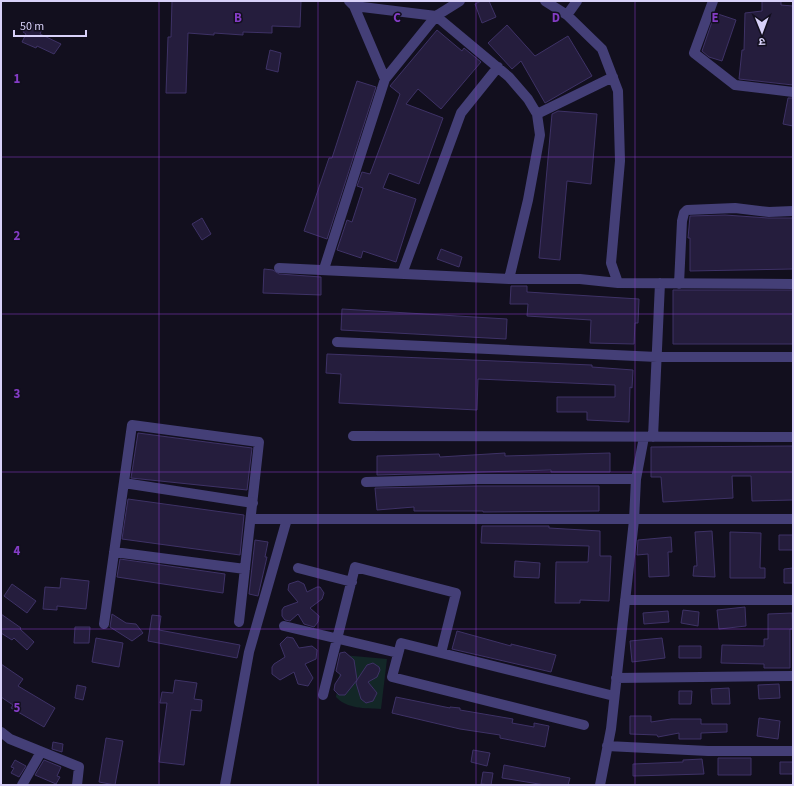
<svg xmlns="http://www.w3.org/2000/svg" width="794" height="786" font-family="'Source Sans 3','Noto Sans Devanagari',sans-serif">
  <rect width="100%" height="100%" fill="#120f1e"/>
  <path fill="#132727" d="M 342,655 L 387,659 L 381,709 C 365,708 347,709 336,697 Z"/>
  <path fill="#251d3d" stroke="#3e3266" d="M 172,1 L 301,1 L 300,27 L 272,26 L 272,33 L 243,32 L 243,35 L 214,33 L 214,35 L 188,33 L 186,93 L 166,93 L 168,37 L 171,37 Z
    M 481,1 L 489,1 L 496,17 L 482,23 L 475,4 Z
    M 762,1 L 781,1 L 781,5 L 793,6 L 793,85 L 739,79 L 742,50 L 744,50 L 745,13 L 762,11 Z
    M 715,13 L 736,20 L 722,61 L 709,57 L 702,51 Z
    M 28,21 L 43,27 L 40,34 L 61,44 L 54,54 L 37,46 L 36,48 L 22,42 L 26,34 L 23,32 Z
    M 507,25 L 535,56 L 568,36 L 592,76 L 545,103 L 521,61 L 512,69 L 488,43 Z
    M 437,30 L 462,51 L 464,48 L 481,62 L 441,109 L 418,89 L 406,104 L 443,118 L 419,184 L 389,173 L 383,188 L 416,199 L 396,262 L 363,251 L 361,258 L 337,250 L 347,220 L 352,222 L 363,188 L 357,186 L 362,172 L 370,174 L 400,94 L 390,86 Z
    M 270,50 L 281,53 L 278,72 L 266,69 Z
    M 357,81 L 376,87 L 327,239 L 304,231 L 329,158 L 332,158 Z
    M 788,98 L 793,98 L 793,126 L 783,124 Z
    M 558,111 L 597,114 L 591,184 L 567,181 L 560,260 L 539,258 L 552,114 Z
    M 725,215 L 768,218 L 793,218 L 793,269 L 690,271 L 690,238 L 688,238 L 690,216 Z
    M 202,218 L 211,234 L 202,240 L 192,224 Z
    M 441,249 L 462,257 L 459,267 L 437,259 Z
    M 264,269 L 273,270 L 279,274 L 321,277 L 321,295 L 263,293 Z
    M 511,286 L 527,286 L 527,292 L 639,299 L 638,323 L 635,323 L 634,344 L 590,343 L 591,320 L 527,316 L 528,304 L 510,304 Z
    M 673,290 L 793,290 L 793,344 L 673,344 Z
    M 342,309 L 507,319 L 506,339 L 341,330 Z
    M 327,354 L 592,365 L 592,367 L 633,370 L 632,388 L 630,387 L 629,422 L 587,420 L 587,412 L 557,412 L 557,397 L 615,397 L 615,385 L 478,379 L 477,410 L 339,403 L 341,374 L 326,373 Z
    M 138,433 L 252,448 L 247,490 L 131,478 Z
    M 793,446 L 793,500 L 752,501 L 751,476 L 732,476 L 733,498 L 663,502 L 661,477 L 651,477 L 651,447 Z
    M 505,453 L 505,456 L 610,453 L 610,472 L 551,472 L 551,470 L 377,475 L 377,456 L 439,454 L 440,457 Z
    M 478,486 L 599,486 L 599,511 L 483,512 L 483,511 L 414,511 L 414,507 L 377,510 L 375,488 Z
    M 128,499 L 244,515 L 240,555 L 122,539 Z
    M 482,526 L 549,526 L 549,528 L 600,531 L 600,556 L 611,556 L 609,601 L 580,600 L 580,603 L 555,603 L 556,562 L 588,562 L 589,546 L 481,543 Z
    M 712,531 L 715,577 L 693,576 L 694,566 L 697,566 L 695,532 Z
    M 730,532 L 761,533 L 760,568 L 765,568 L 765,578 L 730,578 Z
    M 779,535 L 793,535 L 793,550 L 779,550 Z
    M 671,537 L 672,552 L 668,552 L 669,576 L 649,577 L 648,554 L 637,555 L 638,540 Z
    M 255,540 L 268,542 L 265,557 L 267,557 L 258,596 L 249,594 Z
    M 120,559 L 225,574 L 223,593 L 117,577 Z
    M 515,561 L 540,563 L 539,578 L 514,577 Z
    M 793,568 L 793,583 L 784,583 L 784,569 Z
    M 61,578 L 89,581 L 86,609 L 57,606 L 57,610 L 43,609 L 45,587 L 60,588 Z
    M 298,581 L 304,584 L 307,592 L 317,587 L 320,587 L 324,593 L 322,599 L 310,608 L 319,616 L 318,622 L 314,627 L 304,624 L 298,614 L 290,621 L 285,620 L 282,616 L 282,610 L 284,607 L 298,602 L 288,590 L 289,584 Z
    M 12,584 L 36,601 L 27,613 L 4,596 Z
    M 745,607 L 746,626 L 719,629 L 717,610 Z
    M 683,610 L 699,612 L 698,626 L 681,623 Z
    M 668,611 L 669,622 L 644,624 L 643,613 Z
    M 792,613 L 793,629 L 790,629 L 790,668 L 764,668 L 764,664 L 721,663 L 722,645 L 764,646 L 764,639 L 768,639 L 768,614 Z
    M 1,614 L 21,628 L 20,629 L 34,642 L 27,650 L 14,638 L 12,640 L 1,633 Z
    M 112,614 L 126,623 L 136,624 L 143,633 L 132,641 L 110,627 Z
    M 152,615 L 161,616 L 159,630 L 240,645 L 237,658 L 148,641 Z
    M 75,627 L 90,627 L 89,643 L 74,643 Z
    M 457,631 L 511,646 L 511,644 L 556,655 L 551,672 L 452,649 Z
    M 287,637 L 293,638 L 299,648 L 312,646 L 317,650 L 316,659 L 305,664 L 313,678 L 308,686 L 298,684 L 294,672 L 280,680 L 272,674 L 272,667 L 274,664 L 285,657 L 280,644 Z
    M 96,638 L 123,643 L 119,667 L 92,662 Z
    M 662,638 L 665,658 L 632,662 L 630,641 Z
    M 679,646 L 701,646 L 701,658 L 679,658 Z
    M 345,652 L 354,660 L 357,680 L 367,665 L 373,663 L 379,667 L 380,670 L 377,677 L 368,682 L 377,693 L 373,701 L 366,703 L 361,699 L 356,683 L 357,680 L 345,695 L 339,695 L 334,690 L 335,684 L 341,675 L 336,671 L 340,653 Z
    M 1,664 L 23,679 L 18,686 L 55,708 L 44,727 L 11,708 L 13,705 L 1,697 Z
    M 175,680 L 197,683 L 194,699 L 202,700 L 201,711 L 191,710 L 184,765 L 159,762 L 167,703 L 160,703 L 162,692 L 173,693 Z
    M 779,684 L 780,698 L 759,699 L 758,685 Z
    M 77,685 L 86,687 L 83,700 L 75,698 Z
    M 729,688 L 730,704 L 712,704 L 711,689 Z
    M 679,691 L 692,691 L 691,704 L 679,704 Z
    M 396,697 L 450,708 L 450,707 L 460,708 L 460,710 L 513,719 L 512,723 L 534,727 L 534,723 L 549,726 L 545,747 L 500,738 L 500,735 L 460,729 L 392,713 Z
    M 630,716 L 651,716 L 651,722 L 671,719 L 701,719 L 701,724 L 727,724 L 727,732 L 701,733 L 701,739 L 679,739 L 679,733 L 658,737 L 657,735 L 630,734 Z
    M 759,718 L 780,721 L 778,739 L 757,736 Z
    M 106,738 L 123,741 L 115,785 L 99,782 Z
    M 53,742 L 63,744 L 62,752 L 52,749 Z
    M 473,750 L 490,753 L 487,766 L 471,762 Z
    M 718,758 L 751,758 L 751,775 L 718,775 Z
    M 702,759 L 704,774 L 633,776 L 633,764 L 683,762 L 683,760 Z
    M 15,760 L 26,766 L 19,777 L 11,773 L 14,768 L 11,767 Z
    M 44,760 L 61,767 L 57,776 L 60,777 L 56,784 L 35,775 Z
    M 780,762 L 793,762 L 793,774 L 780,774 Z
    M 504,765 L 570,778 L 568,785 L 545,785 L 502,778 Z
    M 483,772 L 493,773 L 491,785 L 481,784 Z"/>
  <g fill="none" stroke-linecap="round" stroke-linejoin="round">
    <path stroke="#443f77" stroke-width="10" d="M 349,1 L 354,6 L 436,16 L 509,77 L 528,99 L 537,114 L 540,135 L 528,200 L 509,279
      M 545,1 L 567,15 L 602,49 L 618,91 L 620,161 L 611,263 L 618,283
      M 713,1 L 694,53 L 735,85 L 793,92
      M 354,6 L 385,79
      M 567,15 L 577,1
      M 537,114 L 613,77
      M 279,268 L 509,279 L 580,279 L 618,283 L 793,284
      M 324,269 L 385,79 L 436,16 L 460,1
      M 402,274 L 461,113 L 498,67
      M 679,284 L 682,221 L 684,213 L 687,210 L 735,208 L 769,212 L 793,211
      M 337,342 L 657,357 L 793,357
      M 353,436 L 793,437
      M 653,437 L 660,283
      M 366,482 L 478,479 L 636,479
      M 124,483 L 253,503
      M 251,519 L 793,519
      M 114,552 L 245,569
      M 298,568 L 352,582
      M 625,600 L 793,600
      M 104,624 L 132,425 L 259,442 L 239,622
      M 284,626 L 398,653
      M 616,678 L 793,676
      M 323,695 L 355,567 L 456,593 L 441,653
      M 584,725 L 392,677 L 401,643 L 614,696
      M 1,732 L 10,739 L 79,767 L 77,785
      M 607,746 L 708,751 L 793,751
      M 22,785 L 41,752
      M 225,785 L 249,652 L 287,519
      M 600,785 L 611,729 L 634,520 L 636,479 L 644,437"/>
  </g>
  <path fill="none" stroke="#843cc5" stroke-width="1" stroke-opacity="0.55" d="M 159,1 L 159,785M 318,1 L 318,785M 476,1 L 476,785M 635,1 L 635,785M 1,157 L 793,157M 1,314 L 793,314M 1,472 L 793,472M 1,629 L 793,629"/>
  <g font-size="13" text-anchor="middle" font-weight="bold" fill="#843cc5" stroke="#120f1e" stroke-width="3" stroke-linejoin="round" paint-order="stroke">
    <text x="238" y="22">B</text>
    <text x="397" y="22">C</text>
    <text x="556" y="22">D</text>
    <text x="715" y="22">E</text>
    <text x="17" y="83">1</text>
    <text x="17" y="240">2</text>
    <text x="17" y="398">3</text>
    <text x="17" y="555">4</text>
    <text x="17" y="712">5</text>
  </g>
  <rect width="794" height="786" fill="none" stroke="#d8d1f9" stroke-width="4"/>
  <g transform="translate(762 32) rotate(179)" stroke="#120f1e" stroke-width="3" paint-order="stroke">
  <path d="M0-3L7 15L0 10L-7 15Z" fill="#d8d1f9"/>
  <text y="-6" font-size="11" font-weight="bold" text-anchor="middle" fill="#d8d1f9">उ</text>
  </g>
  <path d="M14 30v6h72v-6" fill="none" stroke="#d8d1f9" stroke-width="2"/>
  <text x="20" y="30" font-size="12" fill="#d8d1f9" stroke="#120f1e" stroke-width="3" paint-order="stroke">50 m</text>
</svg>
